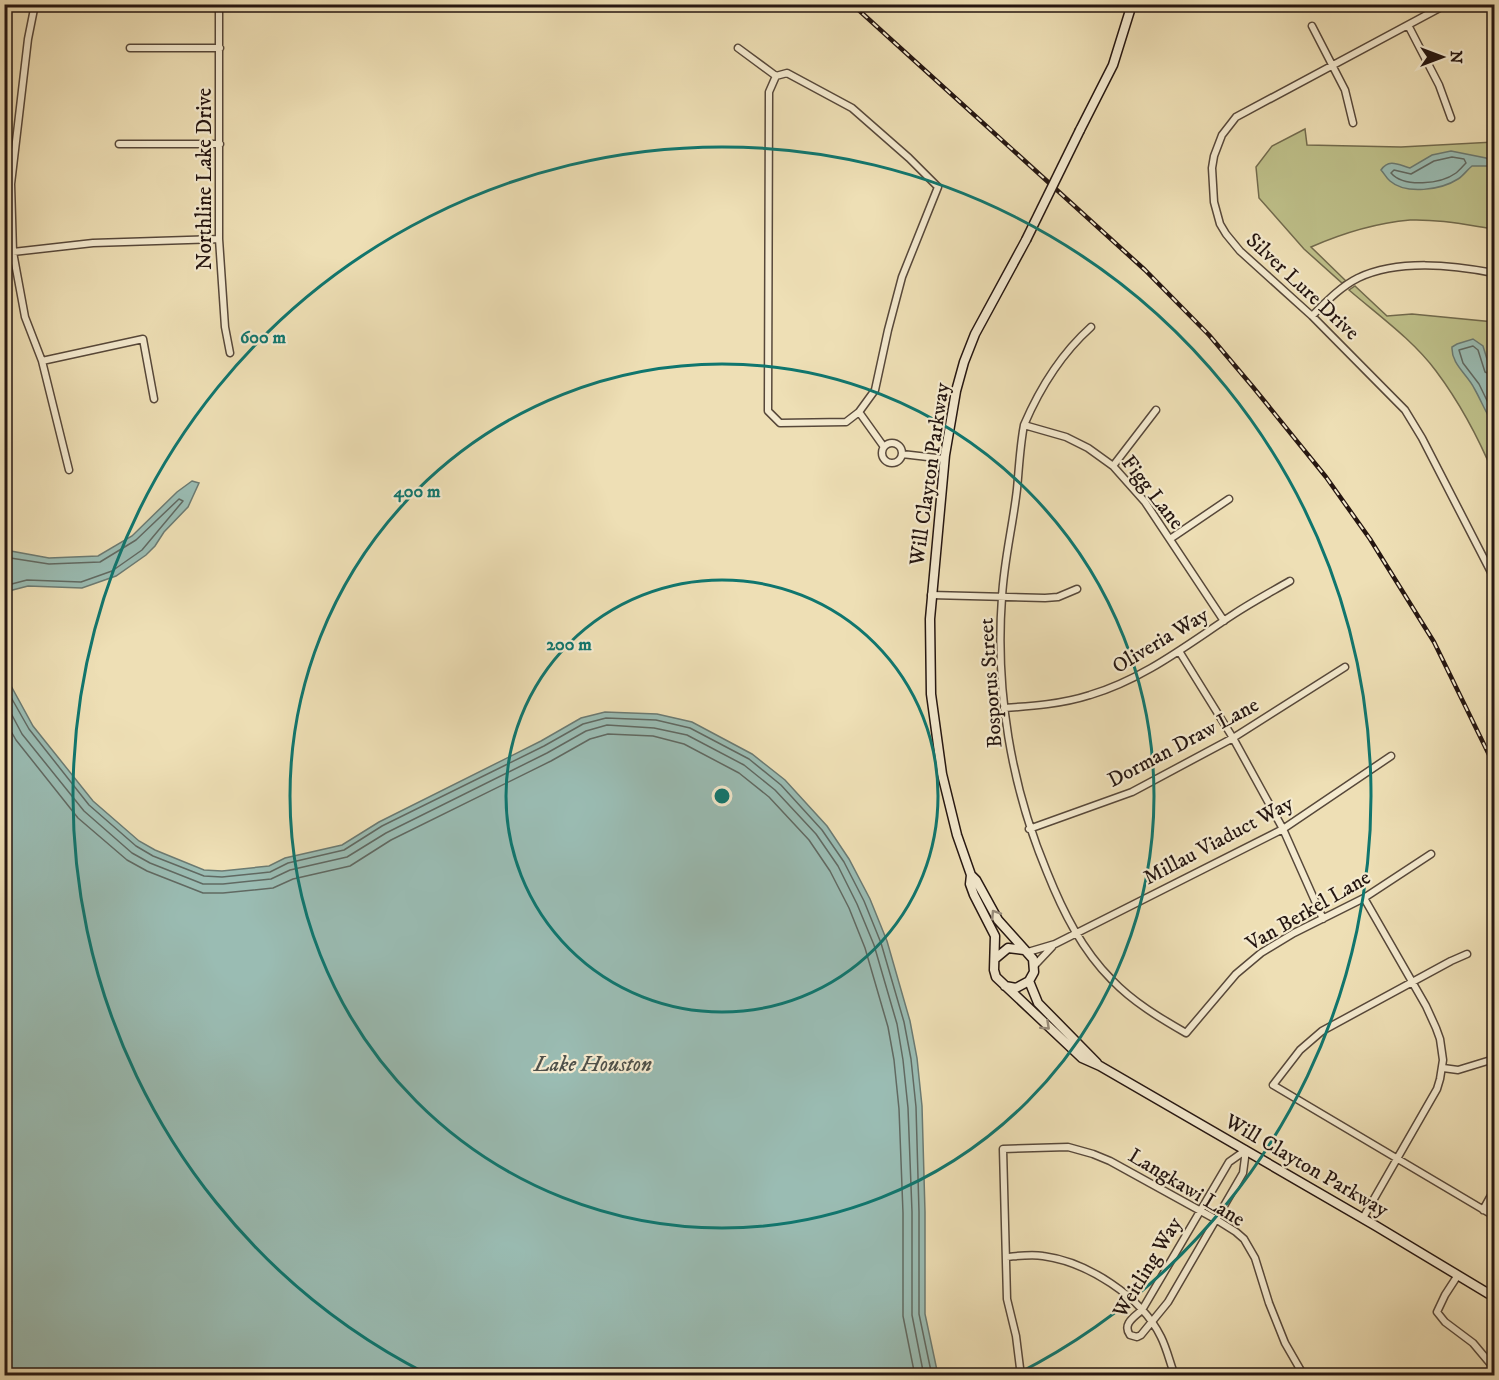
<svg xmlns="http://www.w3.org/2000/svg" width="1499" height="1380" font-family="'IM FELL DW Pica',serif">
  <rect width="100%" height="100%" fill="#eedfb5"/>
  <filter id="stains"><feTurbulence type="fractalNoise" baseFrequency=".00333" numOctaves="4"/><feColorMatrix values="0 0 0 0 .2 0 0 0 0 .09 0 0 0 0 .02 0 0 0 .5 -.17"/></filter>
  <radialGradient id="worn" r=".72"><stop offset=".6" stop-color="#630" stop-opacity="0"/><stop offset="1" stop-color="#630" stop-opacity=".3"/></radialGradient>
  <path fill="#bec08a" stroke="#726b4e" stroke-width="1.5" d="M 1305,129 L 1307,145 L 1401,147 L 1494,142 L 1494,229 C 1467,225 1438,219 1410,220 C 1376,223 1343,233 1311,247 L 1346,281 L 1342,283 L 1304,249 L 1259,198 L 1256,167 L 1272,146 Z
    M 1355,286 L 1387,316 L 1412,314 L 1494,322 L 1494,475 C 1479,439 1460,403 1436,371 C 1413,340 1378,315 1349,290 Z"/>
  <path fill="#9abcb3" stroke="#6b7a72" stroke-width="1.5" d="M 1451,151 L 1486,158 L 1491,161 L 1490,166 L 1472,166 C 1467,170 1463,176 1458,179 C 1441,190 1406,195 1390,181 C 1386,178 1384,173 1381,170 C 1389,158 1399,165 1410,168 L 1432,155 Z
    M 1473,339 L 1483,346 L 1490,369 L 1494,371 L 1494,425 C 1486,414 1481,400 1474,388 C 1467,374 1451,364 1452,347 L 1457,344 Z
    M 192,481 L 199,483 L 188,507 L 164,532 L 155,546 L 146,555 L 116,576 L 82,588 L 28,586 L 5,592 L 5,550 L 49,558 L 98,556 L 132,536 L 177,492 Z
    M 4,673 L 33,726 L 93,801 L 139,841 L 155,850 L 204,870 L 222,871 L 269,866 L 285,858 L 342,845 L 379,822 L 541,741 L 581,718 L 605,712 L 657,714 L 692,722 L 752,754 L 785,780 L 827,826 L 849,859 L 870,899 L 887,941 L 910,1021 L 917,1058 L 922,1106 L 925,1212 L 925,1314 L 938,1375 L 5,1375 Z"/>
  <g fill="none" stroke-linecap="round" stroke-linejoin="round">
    <path stroke="#606962" stroke-width="1.5" d="M 1452,157 L 1464,159 L 1466,163 C 1463,166 1459,171 1456,173 C 1441,184 1404,188 1391,173 L 1394,170 L 1411,174 L 1434,161 Z
      M 1494,376 L 1485,372 L 1478,350 L 1473,346 L 1459,350 L 1463,363 L 1479,384 L 1494,415
      M 4,557 L 49,564 L 100,562 L 136,540 L 179,499 L 183,501 L 142,550 L 112,571 L 81,582 L 27,580 L 4,586
      M 4,685 L 29,729 L 89,805 L 136,846 L 153,856 L 204,876 L 222,877 L 270,872 L 288,863 L 344,850 L 382,826 L 544,746 L 583,724 L 606,718 L 656,720 L 690,728 L 749,759 L 781,785 L 822,830 L 844,862 L 864,901 L 881,943 L 904,1022 L 911,1059 L 916,1107 L 919,1212 L 919,1314 L 932,1376
      M 4,700 L 22,734 L 84,811 L 132,853 L 150,863 L 203,884 L 223,884 L 271,879 L 290,870 L 347,857 L 386,833 L 547,753 L 586,731 L 607,725 L 654,728 L 687,735 L 744,765 L 775,790 L 816,834 L 838,866 L 857,904 L 874,945 L 897,1024 L 903,1060 L 908,1108 L 912,1212 L 912,1315 L 924,1376
      M 4,719 L 16,740 L 78,818 L 127,860 L 147,871 L 203,893 L 223,893 L 273,888 L 293,879 L 350,866 L 391,840 L 551,761 L 590,739 L 608,734 L 653,736 L 684,744 L 739,773 L 769,797 L 809,840 L 830,871 L 849,908 L 865,948 L 888,1027 L 894,1060 L 899,1109 L 903,1213 L 903,1316 L 915,1376"/>
    <g stroke="#57483a" stroke-width="9">
      <path id="street" d="M 35,4 L 28,39 L 11,184 L 13,252 L 25,317 L 42,361 L 69,470
        M 219,4 L 219,239 L 225,327 L 230,353
        M 1447,4 L 1236,117 L 1222,135 L 1214,156 L 1212,168 L 1214,202 L 1220,224 L 1226,234 L 1240,251 L 1312,316 L 1405,410 L 1422,438 L 1494,578
        M 1408,25 L 1439,85 L 1451,118
        M 1312,26 L 1345,90 L 1353,123
        M 130,48 L 220,48
        M 738,48 L 776,76
        M 787,73 L 852,108 L 909,158 L 938,187 L 902,277 L 888,330 L 875,390 L 859,412 L 846,422 L 780,423 L 768,411 L 769,92 L 776,76 Z
        M 119,144 L 220,144
        M 13,252 L 93,243 L 219,239
        M 1312,316 C 1326,302 1340,287 1358,278 C 1399,259 1452,265 1494,273
        M 1091,327 C 1062,353 1039,390 1024,425 C 1020,446 1019,468 1017,489 C 1013,525 1004,560 1002,597 C 995,690 1011,786 1047,872 C 1063,912 1082,950 1112,980 C 1133,1002 1160,1018 1186,1033 L 1236,974 L 1261,953 L 1294,933 L 1364,898 L 1431,854
        M 42,361 L 143,339 L 154,399
        M 859,412 L 884,447
        M 1024,425 L 1066,437 L 1088,448 L 1113,466 L 1145,502 L 1224,621
        M882 453a10 10 0 1 1 20 0a10 10 0 1 1-20 0Z
        M 902,454 L 945,459
        M 1113,466 L 1156,410
        M 1170,539 L 1229,499
        M 931,595 L 1045,598 L 1058,597 L 1077,589
        M 1179,651 L 1233,738 L 1283,829 L 1323,919
        M 1004,708 C 1033,706 1062,704 1090,695 C 1144,679 1188,644 1234,614 C 1252,602 1271,592 1290,581
        M 1029,829 L 1132,792 L 1233,738 L 1345,667
        M 1028,952 L 1055,944 L 1283,829 L 1391,756
        M 1467,954 L 1451,961 L 1322,1031 L 1300,1050 L 1273,1085 L 1494,1216
        M 1035,965 L 1052,947
        M 1443,1068 L 1458,1070 L 1494,1059
        M 1246,1150 L 1243,1173 L 1168,1302 L 1141,1335 L 1137,1337 L 1130,1335 C 1122,1324 1134,1317 1142,1310 L 1229,1162 Z
        M 1483,1210 L 1494,1190
        M 1363,1218 L 1437,1089 L 1440,1079 L 1443,1060 L 1440,1039 L 1436,1028 L 1426,1006 L 1364,898
        M 1006,1257 C 1018,1256 1031,1254 1043,1256 C 1087,1262 1141,1296 1161,1337 C 1167,1349 1170,1363 1175,1376
        M 1458,1275 L 1445,1295 L 1437,1312 L 1445,1322 L 1473,1343 L 1494,1368
        M 1021,1376 L 1016,1336 L 1007,1299 L 1003,1149 L 1068,1147 L 1093,1154 L 1110,1161 L 1217,1220 L 1236,1232 L 1244,1239 L 1255,1258 L 1269,1303 L 1285,1343 L 1304,1376"/>
    </g>
    <g stroke="#251611" stroke-width="11">
      <path id="secondary" d="M 1080,130 L 1113,65 L 1132,4
        M 1026,240 L 975,334 L 964,362 L 956,391 L 945,455 L 930,619 L 931,694 L 942,774 L 957,835 L 971,875 L 970,884 L 974,895 L 995,936 L 994,970 L 996,977 L 1082,1058 L 1100,1066 L 1376,1226 L 1494,1297
        M 971,875 L 976,880 L 998,920 L 1033,959 L 1034,972 L 1029,981 L 1016,988 L 1005,986
        M 996,958 L 1008,948 L 1024,950
        M 1029,981 L 1038,1003 L 1097,1063"/>
    </g>
    <use href="#street" stroke="#f4eacf" stroke-width="6"/>
    <use href="#secondary" stroke="#f4eacf" stroke-width="8"/>
    <g stroke="#251611" stroke-width="4.5">
      <path id="rail" d="M 852,4 L 1145,270 L 1209,335 L 1253,387 L 1326,477 L 1370,539 L 1434,642 L 1494,765"/>
    </g>
    <use href="#rail" stroke="#f4eacf" stroke-width="2" stroke-dasharray="7" stroke-linecap="butt"/>
    <g stroke="#251611" stroke-width="11" stroke-linecap="butt">
      <path id="secondary-bridge" d="M 1026,240 L 1080,130"/>
    </g>
    <use href="#secondary-bridge" stroke="#f4eacf" stroke-width="8"/>
  </g>
  <defs><path id="oneway-chevron" d="M-2-3.5L2.5 0L-2 3.5" fill="none" stroke-width="1.6" stroke-linecap="round" stroke-linejoin="round" transform="scale(1.5)"/></defs>
  <g stroke="#978b7a">
    <use href="#oneway-chevron" transform="translate(995 914) rotate(-123)"/>
    <use href="#oneway-chevron" transform="translate(1046 1026) rotate(43)"/>
  </g>
  <g fill="none" stroke="#0f766e" stroke-width="3">
    <circle cx="722" cy="796" r="216"/>
    <circle cx="722" cy="796" r="432"/>
    <path d="M427 1374A649 649 0 1 1 1017 1374"/>
  </g>
  <g text-anchor="middle" stroke-width="4.5" stroke-linejoin="round" paint-order="stroke">
    <g font-size="21" fill="#251611" stroke="#f4eacf">
      <text transform="translate(204 179) rotate(-90)" y="7">Northline Lake Drive</text>
      <text transform="translate(1303 286) rotate(43)" y="7">Silver Lure Drive</text>
      <text transform="translate(929 474) rotate(-82)" y="7">Will Clayton Parkway</text>
      <text transform="translate(1153 492) rotate(52)" y="7">Figg Lane</text>
      <text transform="translate(1160 640) rotate(-31)" y="7">Oliveria Way</text>
      <text transform="translate(990 683) rotate(-94)" y="7">Bosporus Street</text>
      <text transform="translate(1183 742) rotate(-28)" y="7">Dorman Draw Lane</text>
      <text transform="translate(1218 840) rotate(-28)" y="7">Millau Viaduct Way</text>
      <text transform="translate(1308 910) rotate(-30)" y="7">Van Berkel Lane</text>
      <text transform="translate(1307 1165) rotate(30)" y="7">Will Clayton Parkway</text>
      <text transform="translate(1187 1187) rotate(31)" y="7">Langkawi Lane</text>
      <text transform="translate(1147 1267) rotate(-59)" y="7">Weitling Way</text>
    </g>
    <g font-size="22" font-style="italic" fill="#4e504a" stroke="#f4eacf">
      <text x="593" y="1071">Lake Houston</text>
    </g>
  </g>
  <circle cx="722" cy="796" r="9" fill="#0f766e" stroke="#f4eacf" stroke-width="3"/>
  <g font-size="18" text-anchor="middle" font-weight="bold" fill="#0f766e" stroke="#f4eacf" stroke-width="4.5" stroke-linejoin="round" paint-order="stroke">
    <text x="263" y="343">600 m</text>
    <text x="417" y="497">400 m</text>
    <text x="569" y="650">200 m</text>
  </g>
  <rect width="1499" height="1380" fill="none" stroke="#eedfb5" stroke-width="24"/>
  <rect x="6" y="6" width="1487" height="1368" fill="none" stroke="#251611" stroke-width="3"/>
  <rect x="12" y="12" width="1475" height="1356" fill="none" stroke="#251611" stroke-width="1.5"/>
  <g transform="translate(1442 57) rotate(90)" stroke="#f4eacf" stroke-width="4.5" paint-order="stroke">
  <path d="M0-4.5L10 22L0 15L-10 22Z" fill="#251611"/>
  <text y="-9" font-size="16" font-weight="bold" text-anchor="middle" fill="#251611">N</text>
  </g>
  <rect width="100%" height="100%" filter="url(#stains)"/>
  <rect width="100%" height="100%" fill="url(#worn)"/>
</svg>
